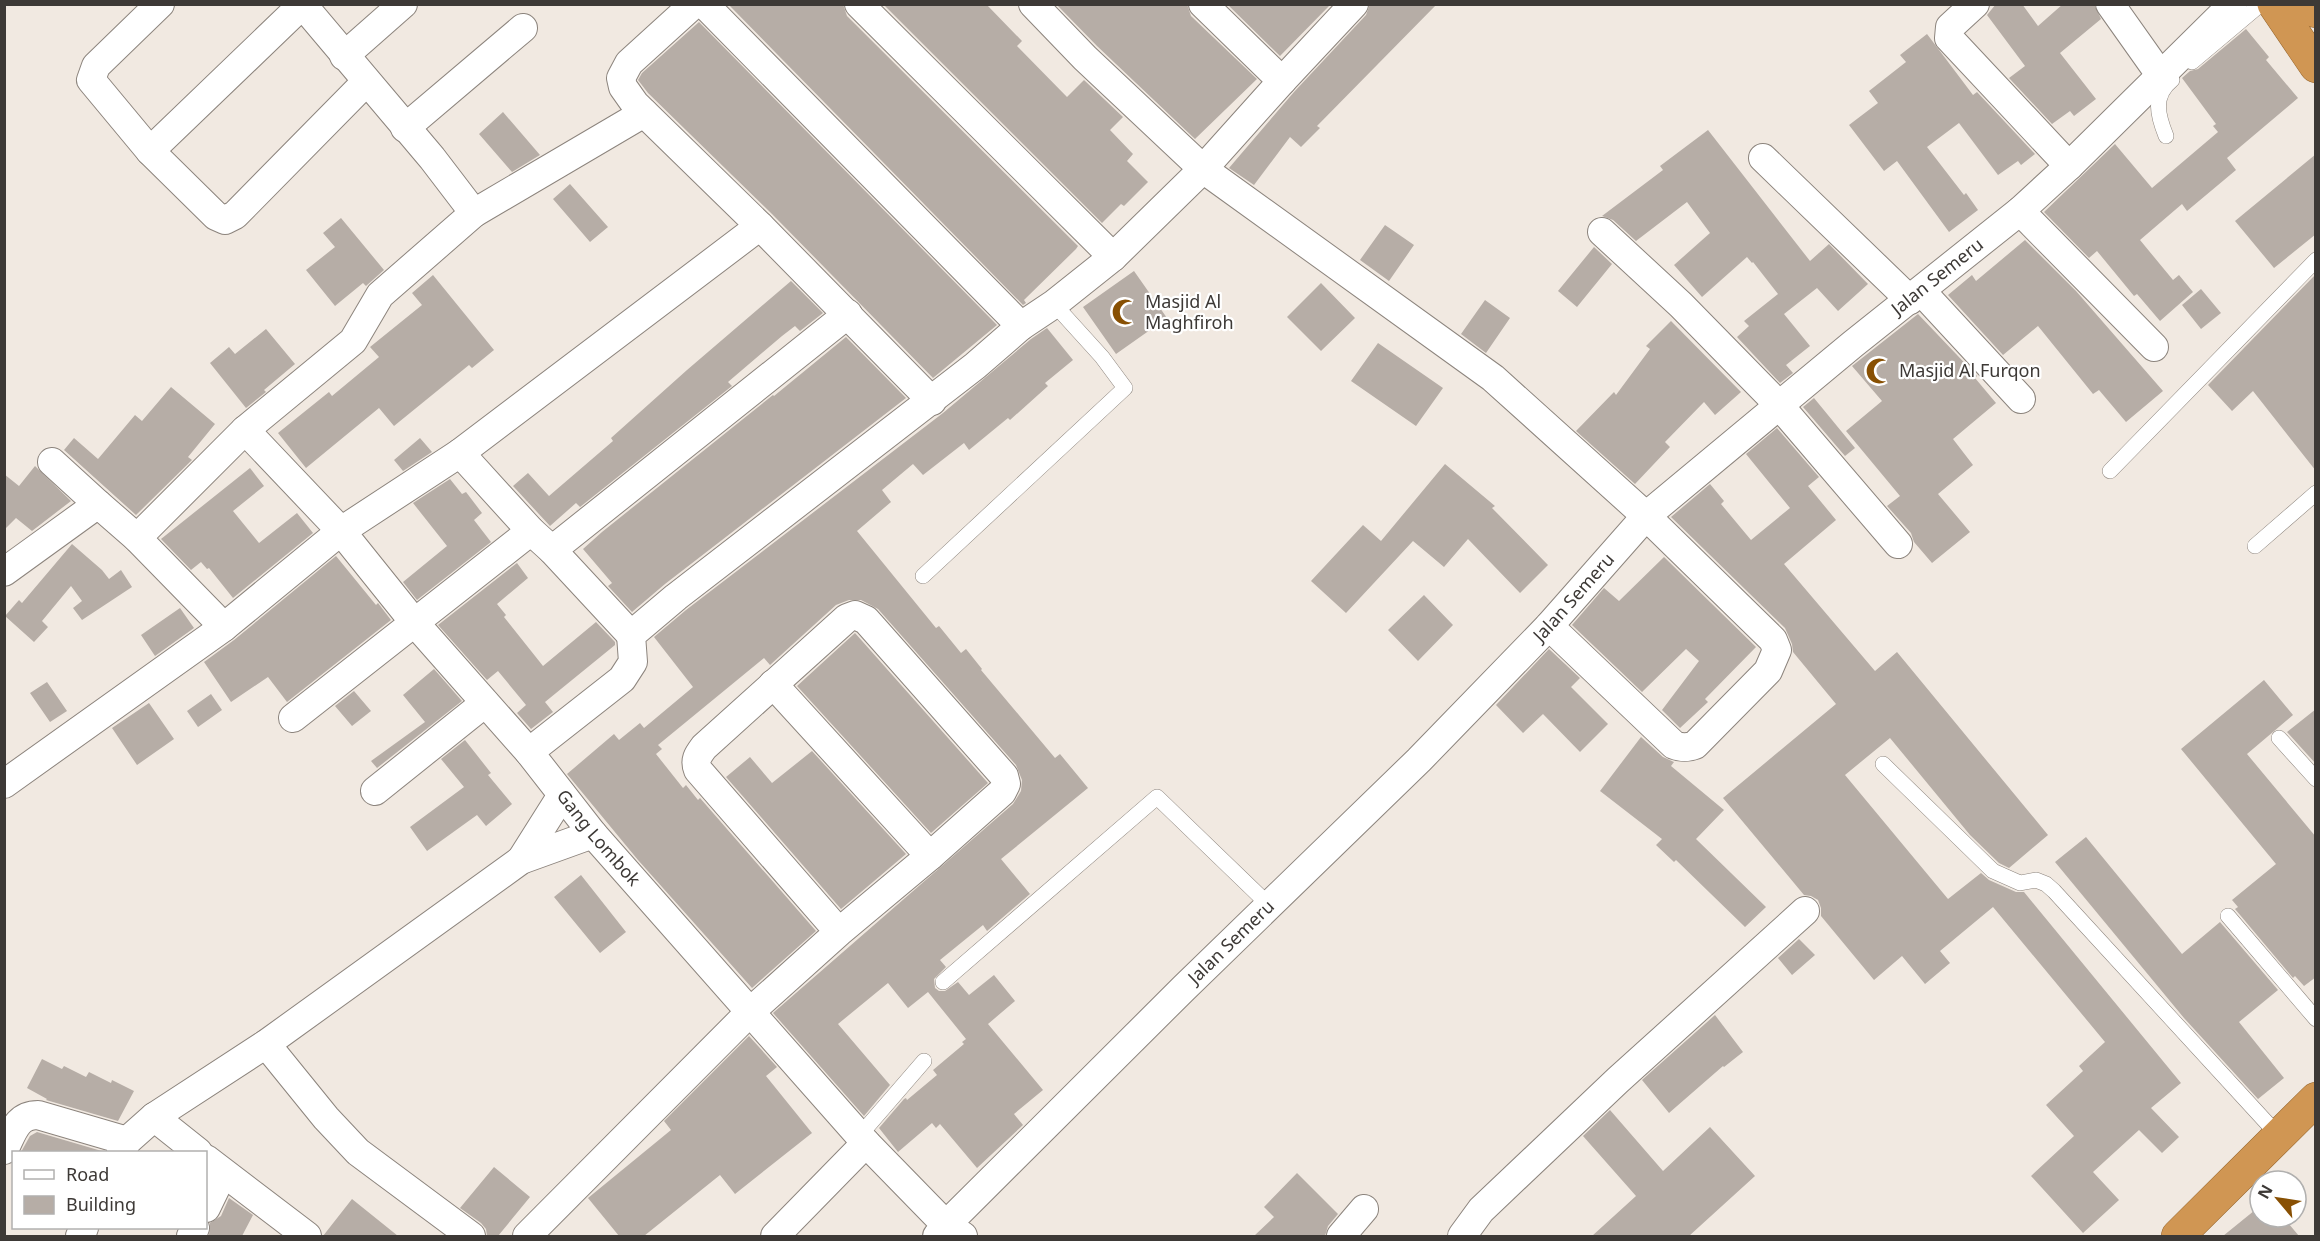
<svg xmlns="http://www.w3.org/2000/svg" width="2320" height="1241" font-family="'Noto Sans',sans-serif">
  <rect width="100%" height="100%" fill="#f1e9e1"/>
  <path fill="#b6ada6" d="M 728,4 L 843,4 L 847,16 L 1078,246 L 1076,249 L 1024,300 L 1026,303 L 1023,305 Z
    M 883,4 L 986,4 L 1022,41 L 1017,46 L 1067,97 L 1084,80 L 1123,117 L 1110,130 L 1133,154 L 1127,161 L 1148,182 L 1124,206 L 1121,204 L 1102,223 Z
    M 1056,4 L 1187,4 L 1191,16 L 1257,79 L 1195,139 L 1097,46 Z
    M 1227,4 L 1331,4 L 1280,56 Z
    M 1370,4 L 1437,4 L 1317,126 L 1320,128 L 1301,147 L 1290,137 L 1254,185 L 1229,168 L 1294,92 L 1366,15 Z
    M 1996,4 L 2022,4 L 2038,26 L 2063,4 L 2094,4 L 2101,19 L 2060,53 L 2096,99 L 2074,116 L 2070,111 L 2052,124 L 2009,78 L 2025,66 L 1987,15 Z
    M 699,22 L 997,325 L 933,378 L 772,214 L 648,93 L 638,80 L 642,73 Z
    M 2246,29 L 2269,57 L 2266,60 L 2298,98 L 2227,158 L 2236,170 L 2187,211 L 2182,204 L 2140,240 L 2173,280 L 2179,275 L 2193,292 L 2160,321 L 2137,294 L 2134,296 L 2097,251 L 2089,258 L 2044,212 L 2115,144 L 2152,188 L 2218,132 L 2213,126 L 2216,124 L 2182,78 L 2190,71 L 2198,69 Z
    M 1927,34 L 1973,95 L 1977,92 L 2035,154 L 2021,165 L 2018,161 L 1998,175 L 1959,123 L 1927,147 L 1964,195 L 1966,193 L 1978,210 L 1949,232 L 1897,161 L 1884,171 L 1849,125 L 1878,103 L 1869,91 L 1906,62 L 1900,55 Z
    M 503,112 L 540,155 L 512,172 L 479,134 Z
    M 1708,130 L 1810,261 L 1829,244 L 1868,284 L 1838,311 L 1817,288 L 1784,314 L 1810,346 L 1786,365 L 1793,373 L 1780,383 L 1737,337 L 1749,326 L 1744,321 L 1778,294 L 1753,262 L 1752,263 L 1747,257 L 1702,297 L 1674,265 L 1710,233 L 1687,202 L 1636,241 L 1613,220 L 1602,216 L 1663,170 L 1660,166 Z
    M 2316,154 L 2316,234 L 2274,268 L 2235,221 Z
    M 570,184 L 608,227 L 590,242 L 553,199 Z
    M 341,218 L 384,270 L 366,286 L 363,283 L 335,306 L 306,270 L 335,247 L 323,233 Z
    M 1385,225 L 1414,245 L 1389,281 L 1360,260 Z
    M 2025,240 L 2076,291 L 2163,391 L 2126,422 L 2099,390 L 2093,394 L 2038,326 L 2003,355 L 1948,295 L 1972,275 L 1976,281 Z
    M 1594,247 L 1612,264 L 1577,307 L 1558,291 Z
    M 1134,271 L 1167,318 L 1116,354 L 1083,307 Z
    M 2316,274 L 2316,471 L 2253,391 L 2232,411 L 2208,385 Z
    M 433,275 L 494,350 L 472,368 L 469,365 L 394,426 L 379,408 L 306,468 L 278,433 L 329,392 L 332,396 L 379,357 L 370,347 L 422,305 L 412,293 Z
    M 791,281 L 823,313 L 800,331 L 795,326 L 782,336 L 728,382 L 732,386 L 580,507 L 576,503 L 550,526 L 513,486 L 528,473 L 549,496 L 613,441 L 611,438 L 687,370 Z
    M 1321,283 L 1355,318 L 1321,351 L 1287,317 Z
    M 2201,289 L 2221,313 L 2201,329 L 2182,305 Z
    M 1485,300 L 1510,318 L 1486,353 L 1461,334 Z
    M 1918,314 L 1977,376 L 1975,378 L 1996,403 L 1953,439 L 1973,465 L 1938,494 L 1970,532 L 1932,563 L 1914,542 L 1911,533 L 1887,506 L 1900,496 L 1846,431 L 1882,401 L 1852,366 Z
    M 1671,321 L 1741,392 L 1715,415 L 1704,402 L 1665,442 L 1670,447 L 1635,484 L 1576,431 L 1614,392 L 1616,395 L 1650,349 L 1646,346 Z
    M 1047,328 L 1073,360 L 1045,383 L 1048,386 L 1010,420 L 1008,418 L 969,450 L 964,443 L 923,475 L 913,464 L 882,490 L 891,502 L 857,531 L 936,628 L 939,626 L 961,653 L 966,649 L 982,669 L 981,670 L 1055,758 L 1060,754 L 1088,788 L 1001,859 L 1030,894 L 987,931 L 983,925 L 940,960 L 946,967 L 934,979 L 935,988 L 939,991 L 945,991 L 958,982 L 969,995 L 994,975 L 1015,1001 L 988,1024 L 1043,1090 L 1014,1114 L 1023,1125 L 977,1168 L 940,1124 L 936,1128 L 932,1123 L 898,1152 L 879,1128 L 904,1099 L 906,1098 L 907,1100 L 937,1075 L 933,1070 L 964,1044 L 962,1042 L 966,1039 L 928,992 L 908,1008 L 888,983 L 838,1024 L 890,1085 L 864,1116 L 773,1013 L 1013,804 L 1021,791 L 1022,780 L 1016,765 L 878,609 L 861,600 L 849,600 L 836,605 L 770,665 L 764,658 L 658,745 L 662,749 L 656,754 L 683,788 L 686,785 L 698,800 L 700,798 L 816,931 L 752,988 L 638,860 L 567,774 L 614,734 L 619,740 L 640,723 L 644,728 L 693,687 L 654,637 L 686,610 L 943,413 L 1031,339 Z
    M 266,329 L 295,364 L 264,390 L 266,392 L 246,408 L 210,363 L 229,347 L 235,354 Z
    M 846,337 L 906,398 L 665,584 L 632,612 L 608,586 L 612,583 L 583,549 L 602,532 L 773,395 L 774,396 Z
    M 1378,343 L 1443,388 L 1416,426 L 1351,381 Z
    M 171,387 L 215,424 L 188,457 L 192,460 L 136,515 L 64,450 L 74,438 L 98,459 L 135,415 L 142,421 Z
    M 1814,398 L 1855,448 L 1845,456 L 1803,407 Z
    M 1777,428 L 1819,477 L 1808,486 L 1836,520 L 1784,564 L 1875,671 L 1897,652 L 2048,835 L 2009,868 L 1999,863 L 1970,835 L 1890,738 L 1845,775 L 1948,899 L 1981,873 L 1989,880 L 2016,892 L 2024,892 L 2181,1083 L 2151,1108 L 2179,1137 L 2162,1153 L 2139,1130 L 2093,1172 L 2119,1200 L 2083,1233 L 2031,1176 L 2074,1136 L 2046,1105 L 2083,1071 L 2079,1066 L 2105,1042 L 1993,907 L 1940,951 L 1950,963 L 1925,984 L 1902,956 L 1874,980 L 1821,916 L 1821,908 L 1818,900 L 1811,896 L 1804,895 L 1723,798 L 1836,704 L 1793,652 L 1792,644 L 1785,628 L 1671,517 L 1710,484 L 1724,501 L 1721,504 L 1751,540 L 1790,508 L 1746,454 Z
    M 420,438 L 432,452 L 403,471 L 394,460 Z
    M 1445,464 L 1495,506 L 1492,508 L 1548,565 L 1520,593 L 1468,539 L 1444,567 L 1413,541 L 1346,613 L 1311,581 L 1363,525 L 1381,541 Z
    M 35,466 L 71,501 L 32,531 L 16,518 L 4,530 L 4,474 L 19,486 Z
    M 250,468 L 264,486 L 233,511 L 259,543 L 297,513 L 313,533 L 233,598 L 209,568 L 207,569 L 201,562 L 191,570 L 161,539 Z
    M 450,479 L 462,494 L 466,492 L 482,513 L 474,520 L 491,542 L 417,600 L 403,582 L 447,546 L 413,503 Z
    M 72,544 L 102,570 L 109,579 L 121,570 L 132,587 L 82,620 L 73,608 L 82,601 L 71,586 L 42,621 L 48,627 L 34,642 L 5,616 L 19,600 L 22,603 Z
    M 336,556 L 376,605 L 378,603 L 391,620 L 287,702 L 268,677 L 231,702 L 204,662 L 234,640 Z
    M 1664,557 L 1756,647 L 1705,699 L 1708,702 L 1680,728 L 1662,710 L 1699,661 L 1686,649 L 1642,692 L 1572,625 L 1604,588 L 1619,601 Z
    M 517,563 L 528,578 L 497,604 L 506,615 L 504,617 L 543,666 L 596,622 L 615,642 L 615,645 L 545,702 L 553,712 L 531,729 L 517,713 L 526,705 L 498,671 L 487,680 L 438,625 Z
    M 1424,595 L 1453,625 L 1418,661 L 1388,630 Z
    M 180,608 L 194,628 L 155,656 L 141,635 Z
    M 855,633 L 988,783 L 931,833 L 797,686 Z
    M 1549,649 L 1580,678 L 1571,687 L 1608,724 L 1580,752 L 1543,714 L 1523,733 L 1496,705 Z
    M 434,669 L 462,701 L 377,768 L 371,761 L 425,722 L 403,695 Z
    M 2264,680 L 2293,715 L 2247,754 L 2316,837 L 2316,977 L 2304,986 L 2295,976 L 2293,978 L 2235,909 L 2238,907 L 2232,900 L 2276,864 L 2181,749 Z
    M 47,682 L 67,711 L 50,722 L 30,693 Z
    M 354,691 L 371,711 L 352,726 L 335,706 Z
    M 211,694 L 222,710 L 198,727 L 187,711 Z
    M 149,703 L 174,739 L 137,765 L 112,728 Z
    M 2316,709 L 2316,764 L 2287,732 Z
    M 1641,737 L 1663,757 L 1674,762 L 1671,766 L 1724,810 L 1696,839 L 1766,907 L 1745,927 L 1676,860 L 1674,862 L 1656,845 L 1662,839 L 1600,791 Z
    M 465,740 L 491,773 L 488,775 L 512,804 L 486,826 L 477,815 L 427,851 L 410,827 L 464,787 L 441,759 Z
    M 812,751 L 906,854 L 841,909 L 726,777 L 750,757 L 772,783 Z
    M 2086,837 L 2182,954 L 2220,922 L 2278,990 L 2239,1022 L 2284,1078 L 2258,1099 L 2184,1018 L 2055,862 Z
    M 581,875 L 626,932 L 600,953 L 554,897 Z
    M 1799,939 L 1815,955 L 1792,975 L 1778,958 Z
    M 1715,1015 L 1743,1052 L 1724,1067 L 1723,1066 L 1669,1113 L 1642,1080 Z
    M 749,1036 L 777,1067 L 766,1076 L 812,1133 L 735,1194 L 720,1175 L 644,1236 L 619,1236 L 588,1198 L 671,1130 L 664,1121 Z
    M 42,1059 L 62,1069 L 64,1066 L 86,1077 L 89,1072 L 111,1083 L 112,1080 L 134,1091 L 118,1121 L 46,1100 L 47,1099 L 27,1088 Z
    M 1610,1110 L 1663,1171 L 1710,1127 L 1755,1176 L 1689,1236 L 1592,1236 L 1636,1196 L 1583,1136 Z
    M 37,1132 L 105,1152 L 21,1152 L 30,1136 Z
    M 494,1167 L 530,1197 L 498,1236 L 487,1236 L 486,1229 L 481,1223 L 460,1208 Z
    M 1297,1173 L 1338,1214 L 1328,1226 L 1325,1236 L 1254,1236 L 1274,1217 L 1264,1207 Z
    M 229,1198 L 253,1215 L 242,1236 L 209,1236 L 210,1223 L 221,1216 Z
    M 352,1199 L 398,1236 L 323,1236 Z
    M 2260,1206 L 2260,1217 L 2283,1217 L 2299,1236 L 2223,1236 Z"/>
  <g fill="none" stroke-linecap="round" stroke-linejoin="round">
    <g stroke="#8c847d" stroke-width="16">
      <path id="service" d="M 2192,62 L 2261,4
        M 2166,136 C 2158,116 2152,96 2172,80
        M 2110,471 L 2316,260
        M 2255,546 L 2316,493
        M 923,576 L 1125,388 L 1102,357 L 1054,304
        M 2279,738 L 2316,779
        M 1883,764 L 1993,871 L 2020,883 L 2036,880 L 2046,884 L 2054,891 L 2278,1135
        M 2228,916 L 2316,1019
        M 943,982 L 1157,797 L 1269,905
        M 860,1135 L 924,1061"/>
    </g>
    <g stroke="#8c847d" stroke-width="30">
      <g id="minor">
        <path d="M 160,4 L 96,66 L 91,80 L 150,151 L 216,216 L 225,220 L 235,215 L 366,82"/>
        <path d="M 302,4 L 432,158 L 474,213"/>
        <path d="M 694,4 L 629,63 L 621,78 L 623,87 L 635,104 L 760,226 L 932,401"/>
        <path d="M 704,4 L 1021,326"/>
        <path d="M 859,4 L 1113,257"/>
        <path d="M 1033,4 L 1085,58 L 1203,169 L 1493,378 L 1646,516 L 1773,640 L 1777,650 L 1768,671 L 1695,745 C 1687,748 1682,748 1674,745 L 1549,626"/>
        <path d="M 1203,4 L 1282,81"/>
        <path d="M 1975,4 L 1950,27 L 1949,38 L 2069,166"/>
        <path d="M 2110,4 L 2161,76"/>
        <path d="M 344,56 L 403,4"/>
        <path d="M 405,128 L 523,28"/>
        <path d="M 150,151 L 302,5"/>
        <path d="M 1763,158 L 1910,300"/>
        <path d="M 2020,211 L 2154,347"/>
        <path d="M 1602,232 L 1681,305 L 1779,405 L 1898,544"/>
        <path d="M 1922,292 L 2021,399"/>
        <path id="s1" d="M 245,430 L 341,531 L 414,622 L 529,752 L 593,834 L 866,1143 L 946,1225 L 963,1236"/>
        <path d="M 460,453 L 760,226"/>
        <path d="M 52,462 L 98,504"/>
        <path d="M 137,538 L 245,430 L 353,341 L 380,295 L 474,213 L 644,113"/>
        <path d="M 4,572 L 98,504 L 137,538 L 224,627"/>
        <path d="M 631,635 L 552,550 L 848,314"/>
        <path d="M 773,684 L 930,856"/>
        <path d="M 293,718 L 531,531"/>
        <path d="M 529,752 L 622,679 L 633,662 L 631,635 L 676,597 L 975,366 L 1021,326 L 1054,304 L 1113,257 L 1203,169 L 1282,81 L 1354,4"/>
        <path d="M 4,784 L 224,627 L 341,531 L 460,453 L 531,531 L 552,550"/>
        <path d="M 375,791 L 485,703"/>
        <path d="M 521,860 L 562,795"/>
        <path d="M 266,1044 L 326,1118 L 358,1152 L 471,1236"/>
        <path d="M 154,1117 L 198,1152"/>
        <path d="M 4,1150 C 13,1133 16,1115 38,1115 L 127,1141"/>
        <path d="M 121,1152 L 127,1141 L 154,1117 L 266,1044 L 521,860 L 593,834"/>
        <path d="M 206,1159 L 307,1236"/>
        <path d="M 206,1208 L 223,1173"/>
        <path d="M 80,1236 L 84,1228"/>
        <path d="M 191,1236 L 195,1228"/>
        <path d="M 527,1236 L 750,1012 L 839,932 L 930,856 L 1002,792 L 1006,784 L 1004,776 L 874,629 L 866,620 L 855,615 L 847,618 L 704,747 C 698,755 694,760 698,770 L 839,932"/>
        <path d="M 775,1236 L 866,1143"/>
        <path id="s2" d="M 937,1236 L 946,1225 L 1184,988 L 1419,760 L 1549,626 L 1646,516 L 1853,344 L 2020,211 L 2069,166 L 2233,4"/>
        <path d="M 1341,1236 L 1364,1209"/>
        <path d="M 1462,1236 L 1481,1210 L 1618,1080 L 1805,911"/>
      </g>
    </g>
    <g stroke="#95652d" stroke-width="34">
      <path id="trunk" d="M 2274,4 L 2316,66
        M 2311,4 L 2316,11
        M 2178,1236 L 2316,1099"/>
    </g>
    <use href="#service" stroke="#fff" stroke-width="15"/>
    <use href="#minor" stroke="#fff" stroke-width="28"/>
    <use href="#trunk" stroke="#d09653" stroke-width="33"/>
  </g>
  <defs>
    <g id="mosque-bare" transform="scale(2.07)"><path d="M3.5-4.9A6 6 0 1 0 3.5 4.9A5 5 0 1 1 3.5-4.9Z" fill="#885003" stroke="#fff" stroke-width="2.5" paint-order="stroke"/></g>
  </defs>
  <g fill-rule="evenodd">
    <use href="#mosque-bare" x="1125" y="312"/>
    <use href="#mosque-bare" x="1879" y="371"/>
  </g>
  <g text-anchor="middle" stroke-width="4.5" stroke-linejoin="round" paint-order="stroke">
    <g font-size="18" fill="#3d3936" stroke="#fff">
      <text dy="6" stroke="none"><textPath href="#s2" startOffset="1388">Jalan Semeru</textPath></text>
      <text dy="6" stroke="none"><textPath href="#s2" startOffset="902">Jalan Semeru</textPath></text>
      <text dy="6" stroke="none"><textPath href="#s1" startOffset="540">Gang Lombok</textPath></text>
      <text dy="6" stroke="none"><textPath href="#s2" startOffset="416">Jalan Semeru</textPath></text>
    </g>
    <g font-size="18" fill="#3d3936" stroke="#fff" text-anchor="start">
      <text x="1145" y="308">Masjid Al<tspan x="1145" dy="21">Maghfiroh</tspan></text>
      <text x="1899" y="377">Masjid Al Furqon</text>
    </g>
  </g>
  <rect width="2320" height="1241" fill="none" stroke="#3d3936" stroke-width="12"/>
  <rect x="12" y="1151" width="195" height="78" fill="#ffffff" stroke="#b1b0af" stroke-width="1.5"/>
  <rect x="24" y="1170" width="30" height="9" fill="#ffffff" stroke="#b1b0af" stroke-width="1.5"/>
  <text x="66" y="1181" font-size="18" fill="#3d3936">Road</text>
  <rect x="24" y="1196" width="30" height="18" fill="#b6ada6" stroke="#b1b0af" stroke-width="1.5"/>
  <text x="66" y="1211" font-size="18" fill="#3d3936">Building</text>
  <g transform="translate(2278 1199) rotate(299)"><circle r="28" fill="#ffffff" stroke="#b1b0af" stroke-width="1.5"/>
  <path d="M0-4.5L10 22L0 15L-10 22Z" fill="#885003"/>
  <text y="-9" font-size="16" font-weight="bold" text-anchor="middle" fill="#3d3936">N</text>
  </g>
</svg>
